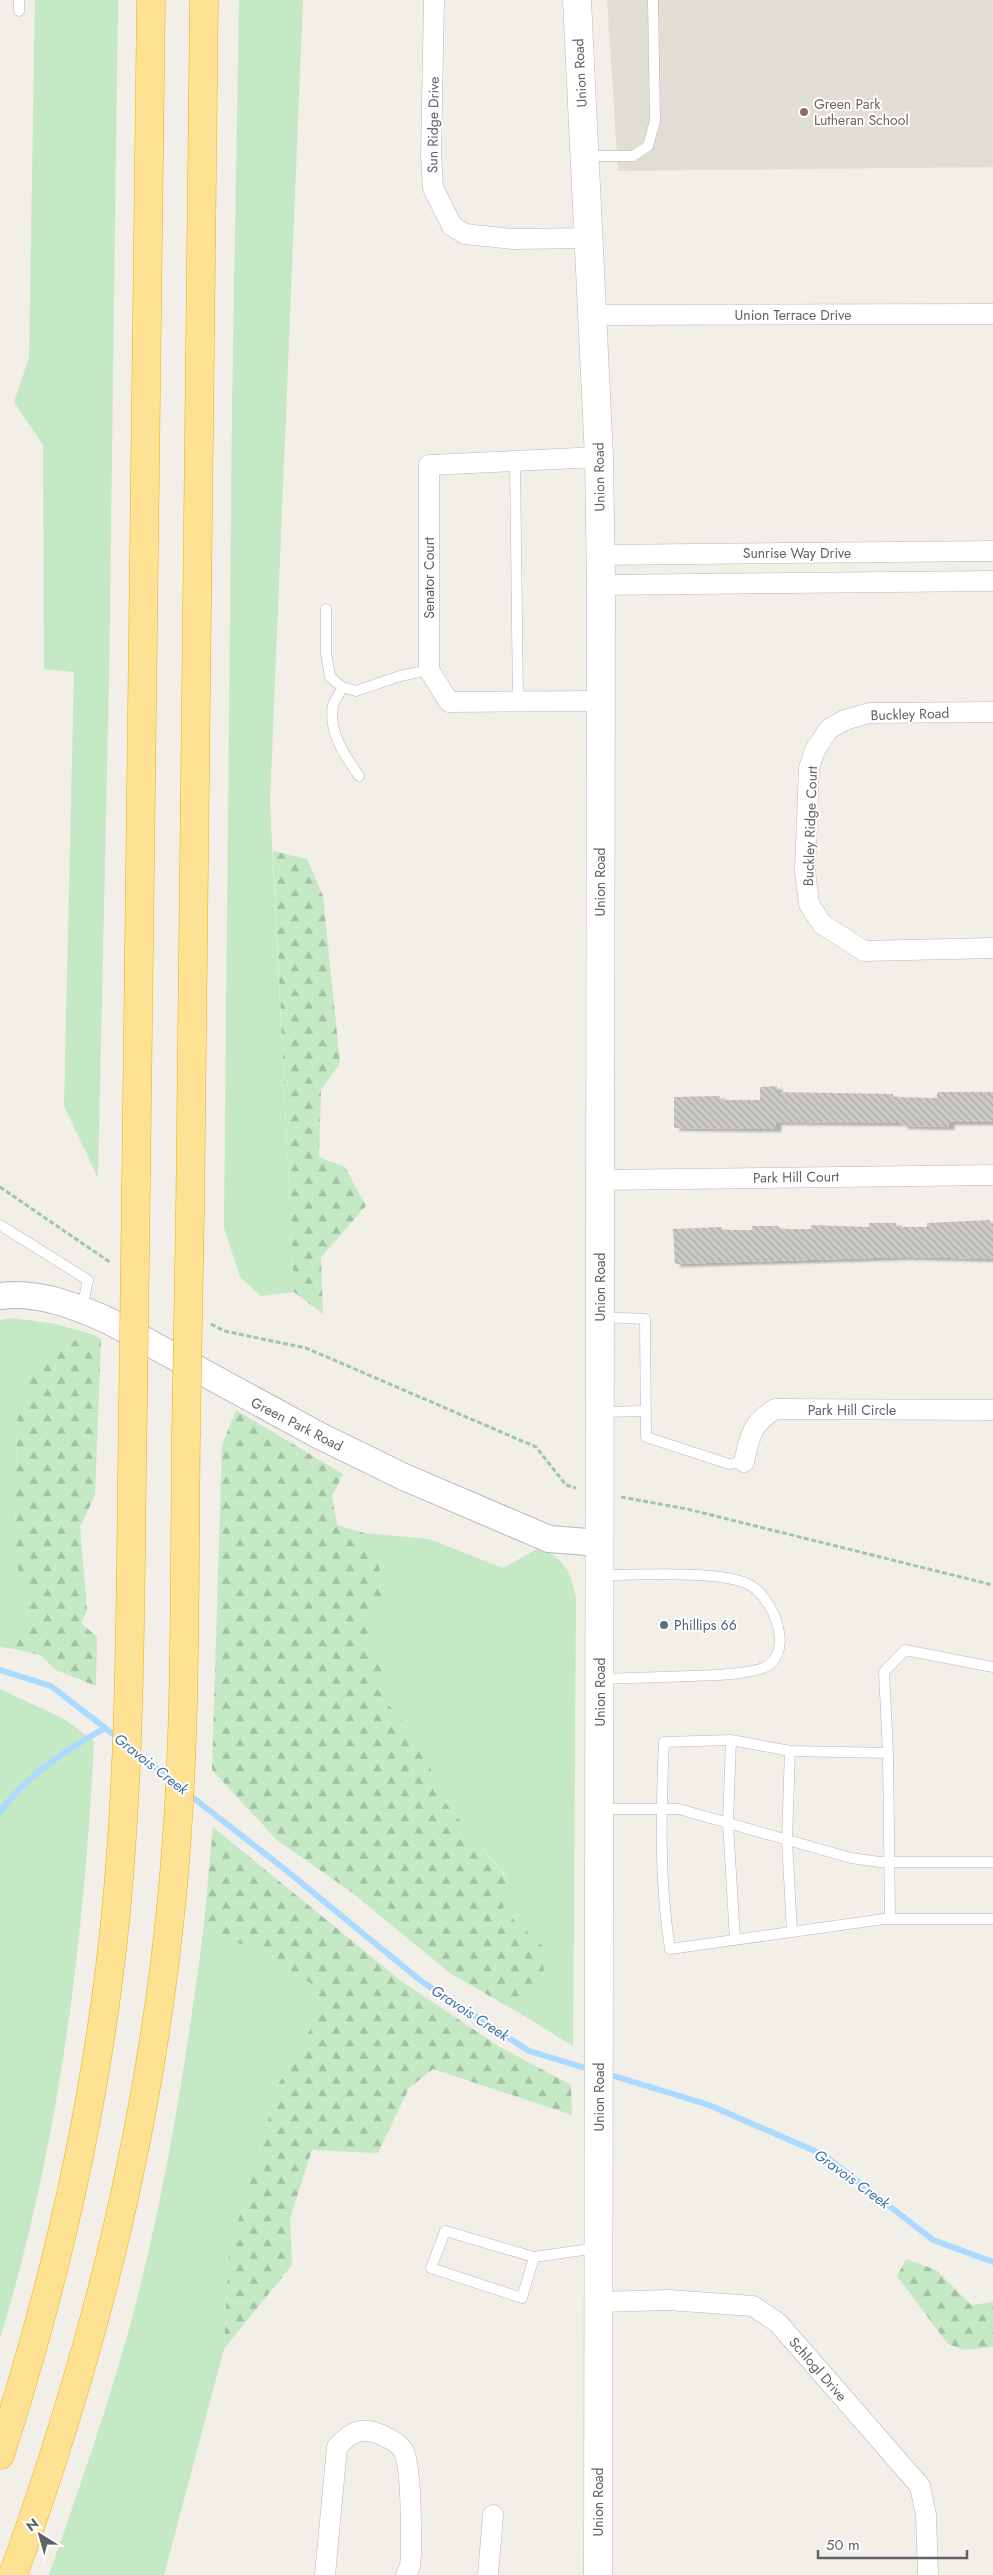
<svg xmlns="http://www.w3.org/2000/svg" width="993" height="2575" font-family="Jost,sans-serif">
  <defs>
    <pattern id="forest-firs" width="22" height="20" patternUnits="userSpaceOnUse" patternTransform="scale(1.25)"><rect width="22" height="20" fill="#c5e8c5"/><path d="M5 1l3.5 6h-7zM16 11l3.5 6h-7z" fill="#a3c0a4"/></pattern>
    <pattern id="building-back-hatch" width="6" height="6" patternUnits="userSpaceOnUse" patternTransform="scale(1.25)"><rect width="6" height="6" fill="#cccac5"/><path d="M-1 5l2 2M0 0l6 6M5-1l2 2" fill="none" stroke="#a9a8a4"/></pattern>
    <filter id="shadow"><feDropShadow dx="5.5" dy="3" stdDeviation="1" flood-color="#0004"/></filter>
  </defs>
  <rect width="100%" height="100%" fill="#f1efe8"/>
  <path fill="#e1ded6" d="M 607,0 L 993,0 L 993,167 L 618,171 Z"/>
  <path fill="#c5e8c5" d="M 35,0 L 118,0 L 109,681 L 98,1178 L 64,1106 L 74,672 L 44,669 L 43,445 L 14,402 L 29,358 Z
    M 239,0 L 303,0 L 270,802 L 294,1292 L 261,1296 L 240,1277 L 224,1228 L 232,410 Z
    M 12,1318 L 56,1324 L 94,1335 L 55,1347 L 31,1371 L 17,1421 L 15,1555 L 28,1618 L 15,1649 L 0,1647 L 0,1320 Z
    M 364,1533 L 429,1539 L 503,1568 L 541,1547 C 565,1562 571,1570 576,1599 L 573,2046 L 521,2014 L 544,1974 L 543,1946 L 503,1910 L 508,1879 L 435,1790 L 427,1750 L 387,1703 L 385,1664 L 366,1639 L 381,1596 L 379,1558 Z
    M 0,1689 L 64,1719 L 94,1741 C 84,1943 59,2145 0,2339 Z
    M 203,1934 L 245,1945 L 317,1987 L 321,2004 L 312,2026 L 276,2088 L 259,2155 L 229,2249 L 224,2349 L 164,2575 L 49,2575 C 82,2480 116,2385 140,2287 C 169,2171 187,2053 203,1934 Z"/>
  <path fill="url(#forest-firs)" d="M 273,851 L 307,859 L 323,896 L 340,1063 L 321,1090 L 319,1157 L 345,1167 L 366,1206 L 321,1257 L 323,1314 L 294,1292 Z
    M 94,1335 L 101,1339 L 95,1495 L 80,1527 L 87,1610 L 81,1623 L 97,1637 L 96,1686 L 56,1670 L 40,1655 L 15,1649 L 28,1618 L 15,1555 L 17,1421 L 31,1371 L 55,1347 Z
    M 236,1410 L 343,1474 L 332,1496 L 337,1525 L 364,1533 L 379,1558 L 381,1596 L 366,1639 L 385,1664 L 387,1703 L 427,1750 L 435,1790 L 508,1880 L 503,1910 L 543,1946 L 544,1974 L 521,2014 L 450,1973 L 350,1891 L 277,1840 L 212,1770 L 222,1445 Z
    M 213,1827 L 401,1981 L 500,2047 L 571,2085 L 572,2115 L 433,2069 L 409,2088 L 378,2153 L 312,2150 L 290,2218 L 292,2265 L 224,2349 L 229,2249 L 259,2155 L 276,2088 L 312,2026 L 321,2004 L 317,1987 L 245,1945 L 203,1934 Z
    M 906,2259 L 936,2270 L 971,2305 L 993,2302 L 993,2347 L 964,2350 L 948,2344 L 897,2276 Z"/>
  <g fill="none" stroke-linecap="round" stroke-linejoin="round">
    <path stroke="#aadaff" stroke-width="6" d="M 0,1670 L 51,1686 L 118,1738
      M 134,1751 L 173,1782
      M 187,1793 L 282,1867 L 421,1981 L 529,2051 L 592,2070
      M 0,1812 C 26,1776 66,1750 105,1728
      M 604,2073 L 709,2105 L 824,2155 L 933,2240 L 993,2262"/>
  </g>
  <path fill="url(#building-back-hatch)" filter="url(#shadow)" d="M 777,1086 L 777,1092 L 893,1094 L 893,1097 L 937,1098 L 937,1092 L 993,1092 L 993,1122 L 949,1122 L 949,1127 L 902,1126 L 902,1123 L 776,1122 L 776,1129 L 674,1128 L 674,1097 L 720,1096 L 720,1100 L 760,1100 L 760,1087 Z
    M 990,1220 L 990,1224 L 993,1224 L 993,1259 L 906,1257 L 675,1264 L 673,1229 L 722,1227 L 722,1230 L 752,1230 L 752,1226 L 779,1226 L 779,1229 L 811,1229 L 811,1225 L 869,1227 L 869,1223 L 896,1223 L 896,1227 L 927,1227 L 927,1223 Z"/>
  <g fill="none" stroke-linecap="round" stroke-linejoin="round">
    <g stroke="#b5b8bc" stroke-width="11">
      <path id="service" d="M 19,11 L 19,0
        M 586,156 L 633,156 L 648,146 L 655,121 L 653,0
        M 515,461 L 518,702
        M 326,609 L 326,653 L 330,677 L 342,687 L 356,691 L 400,676 L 429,670
        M 342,687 C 340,693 335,700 333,705 C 328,732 345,756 359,776
        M 0,1225 L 88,1280 L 82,1308
        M 600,1317 L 645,1319 L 646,1437 L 729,1464 L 744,1462
        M 601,1412 L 645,1411
        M 601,1679 C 631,1678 662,1677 692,1676 C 714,1675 739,1675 760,1669 C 798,1658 774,1596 748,1584 C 719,1570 636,1575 601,1575
        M 731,1740 L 728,1823 L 735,1940
        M 790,1751 L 787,1840 L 792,1932
        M 888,1753 L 790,1751 L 731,1740 L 664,1742 C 661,1811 659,1880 670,1949 L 884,1919 L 993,1919
        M 600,1809 L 679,1809 L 851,1858 L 880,1862 L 993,1862
        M 890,1919 L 888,1753 L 884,1672 L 905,1650 L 993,1667
        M 534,2257 L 445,2231 L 431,2268 L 522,2298 L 534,2257 L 597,2248"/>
    </g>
    <g stroke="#b5b8bc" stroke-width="21">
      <path id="minor" d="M 434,0 L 431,155 L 433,188 L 452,226 L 465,234 L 513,239 L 589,238
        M 592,315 L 993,314
        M 599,457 L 429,465 L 429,670 L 449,702 L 601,701
        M 600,555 L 993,551
        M 601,585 L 993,581
        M 993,712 L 869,713 L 845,720 L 829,729 L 815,750 L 809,768 L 805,871 L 809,904 L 822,924 L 864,951 L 993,948
        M 600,1180 L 993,1175
        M 744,1462 C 750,1436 751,1424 775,1409 L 993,1410
        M 599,2302 L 668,2300 L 753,2306 L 778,2323 L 920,2486 L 926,2515 L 928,2575
        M 325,2575 L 337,2447 C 347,2436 358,2427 374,2432 C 383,2435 398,2442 403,2450 C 412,2466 411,2533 411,2554 L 410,2566 L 406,2575
        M 488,2575 L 493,2515"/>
    </g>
    <g stroke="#b5b8bc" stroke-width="28">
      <path id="tertiary" d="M 0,1296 C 39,1291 76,1306 111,1322 L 320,1436 L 404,1477 L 549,1539 L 600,1543"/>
    </g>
    <g stroke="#b6babf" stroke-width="29">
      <path id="secondary" d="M 577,0 L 599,457 L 601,585 L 598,2575"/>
    </g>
    <g stroke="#f9ab00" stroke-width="29">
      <path id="motorway" d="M 136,1184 L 151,0
        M 190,1213 L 204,0
        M 0,2455 C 57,2278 98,2097 116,1912 C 132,1744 130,1574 133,1404
        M 13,2575 C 92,2357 148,2138 171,1907 C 187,1750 184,1591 186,1434"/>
    </g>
    <path stroke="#9cc7a9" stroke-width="3" stroke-dasharray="5 2.5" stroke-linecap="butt" d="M 0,1187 L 111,1263
      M 211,1324 L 224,1331 L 306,1348 L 536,1447 L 566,1485 L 576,1488
      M 621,1497 L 687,1509 L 993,1585"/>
    <use href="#service" stroke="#fff" stroke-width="10"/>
    <use href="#minor" stroke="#fff" stroke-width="20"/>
    <use href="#tertiary" stroke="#fff" stroke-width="26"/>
    <use href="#secondary" stroke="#fff" stroke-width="28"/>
    <use href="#motorway" stroke="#fde293" stroke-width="28"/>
    <g stroke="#f9ab00" stroke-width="29" stroke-linecap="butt">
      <path id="motorway-bridge" d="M 133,1404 L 136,1184
        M 186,1434 L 190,1213"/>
    </g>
    <use href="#motorway-bridge" stroke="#fde293" stroke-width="28"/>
  </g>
  <circle fill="#8d6e63" stroke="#fff" stroke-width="2" cx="804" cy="112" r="5"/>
  <circle fill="#5c6f8a" stroke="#fff" stroke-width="2" cx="664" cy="1625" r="5"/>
  <g text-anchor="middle" stroke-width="4" stroke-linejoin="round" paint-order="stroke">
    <g font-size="14" fill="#5f6368" stroke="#fff">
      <text transform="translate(580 73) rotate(-93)" y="5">Union Road</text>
      <text transform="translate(433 125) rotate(-89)" y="5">Sun Ridge Drive</text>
      <text x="793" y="320">Union Terrace Drive</text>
      <text transform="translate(599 477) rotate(-91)" y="5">Union Road</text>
      <text x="797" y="558">Sunrise Way Drive</text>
      <text transform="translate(429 578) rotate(-90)" y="5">Senator Court</text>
      <text transform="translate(910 714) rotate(-2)" y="5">Buckley Road</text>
      <text transform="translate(810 826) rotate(-88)" y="5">Buckley Ridge Court</text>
      <text transform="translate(600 882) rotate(-90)" y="5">Union Road</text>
      <text transform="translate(796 1177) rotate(-1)" y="5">Park Hill Court</text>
      <text transform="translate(600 1287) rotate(-90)" y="5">Union Road</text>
      <text x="852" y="1415">Park Hill Circle</text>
      <text transform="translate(297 1424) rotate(27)" y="5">Green Park Road</text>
      <text transform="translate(600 1692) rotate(-90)" y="5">Union Road</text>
      <text transform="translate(599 2097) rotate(-90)" y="5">Union Road</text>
      <text transform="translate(818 2369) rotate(49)" y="5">Schlogl Drive</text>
      <text transform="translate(598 2502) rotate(-90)" y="5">Union Road</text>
    </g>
    <g font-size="14" fill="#785e54" stroke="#fff" text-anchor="start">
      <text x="814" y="109">Green Park<tspan x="814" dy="16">Lutheran School</tspan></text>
    </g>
    <g font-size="14" fill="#4e5e75" stroke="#fff" text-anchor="start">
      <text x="674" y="1630">Phillips 66</text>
    </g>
    <g font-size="15" font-style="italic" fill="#4174aa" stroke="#fff">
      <text transform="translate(151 1764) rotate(38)" y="5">Gravois Creek</text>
      <text transform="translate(470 2013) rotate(33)" y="5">Gravois Creek</text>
      <text transform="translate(852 2179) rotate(36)" y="5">Gravois Creek</text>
    </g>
  </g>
  <g transform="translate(40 2535) rotate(323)" stroke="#ffffff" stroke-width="4" paint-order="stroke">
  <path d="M0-4L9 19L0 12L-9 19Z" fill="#5f6368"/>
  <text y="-8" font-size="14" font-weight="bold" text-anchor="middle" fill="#5f6368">N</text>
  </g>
  <path d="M818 2550v8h149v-8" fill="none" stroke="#5f6368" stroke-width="2.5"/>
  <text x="826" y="2550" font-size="15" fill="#5f6368" stroke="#ffffff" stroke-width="4" paint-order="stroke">50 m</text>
</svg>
